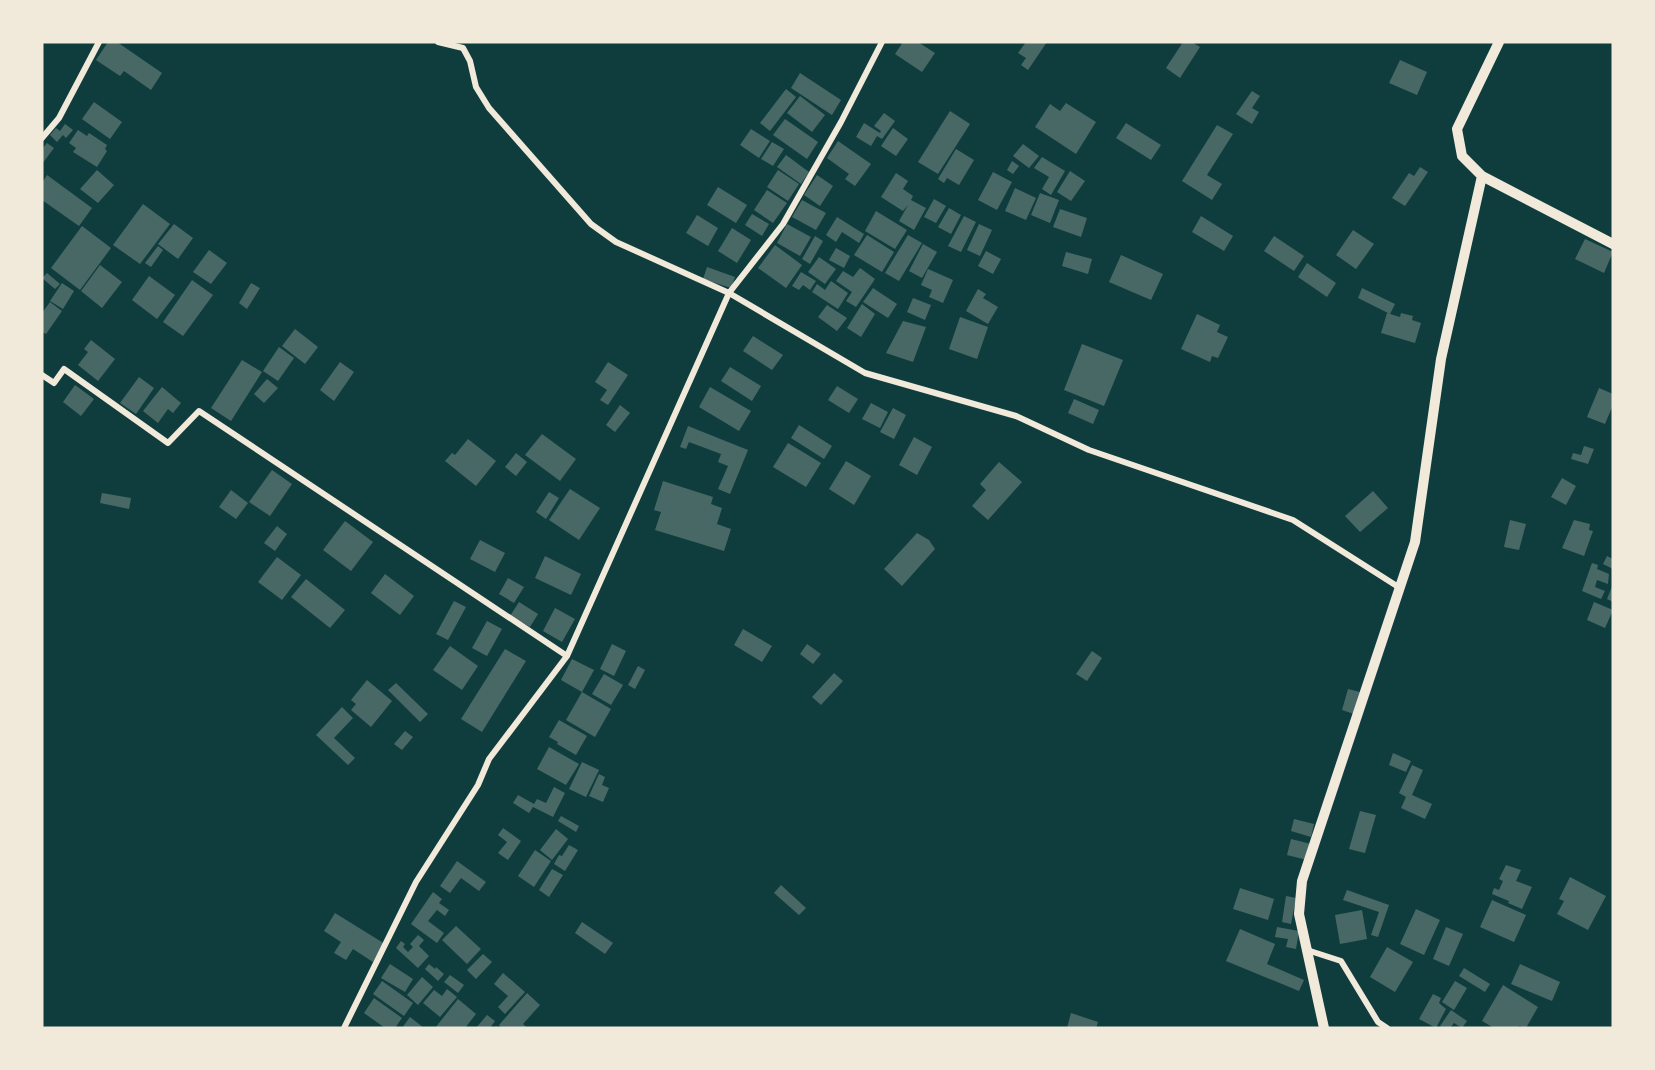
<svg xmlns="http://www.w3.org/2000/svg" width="1655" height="1070" font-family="Merriweather,serif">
  <rect width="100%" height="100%" fill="#0f3d3e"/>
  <path fill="#486865" d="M 108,42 L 117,42 L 162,73 L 151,90 L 124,71 L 120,76 L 96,60 Z
    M 903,42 L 918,42 L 935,53 L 922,72 L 895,54 Z
    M 1026,42 L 1047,42 L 1028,70 L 1021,65 L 1026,58 L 1018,53 Z
    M 1183,42 L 1192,42 L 1200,47 L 1180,78 L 1166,68 Z
    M 1400,60 L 1427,72 L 1417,95 L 1389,83 Z
    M 800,73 L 841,100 L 832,115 L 791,88 Z
    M 786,89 L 796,97 L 770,131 L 760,123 Z
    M 1252,91 L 1260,96 L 1252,108 L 1259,112 L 1252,124 L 1236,114 Z
    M 800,96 L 825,115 L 812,132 L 787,113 Z
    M 94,102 L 122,122 L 110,139 L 82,119 Z
    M 1066,103 L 1096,122 L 1076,154 L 1035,127 L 1050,104 L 1060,111 Z
    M 950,111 L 970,124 L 938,174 L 918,162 Z
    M 884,113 L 895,121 L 882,139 L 877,136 L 871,146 L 856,137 L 864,123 L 880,133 L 881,131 L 874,126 Z
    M 785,119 L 818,142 L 807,159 L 773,135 Z
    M 1126,123 L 1161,145 L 1151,160 L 1116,138 Z
    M 65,124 L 73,130 L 66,138 L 63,135 L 57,142 L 50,135 L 56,128 L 60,131 Z
    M 1217,125 L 1233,134 L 1207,175 L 1222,184 L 1212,200 L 1182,181 Z
    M 893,128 L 908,139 L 896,156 L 881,146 Z
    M 751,129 L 770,141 L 759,158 L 740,145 Z
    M 78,130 L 87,136 L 89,133 L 107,145 L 105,149 L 107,151 L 97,167 L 73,152 L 76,148 L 69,143 Z
    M 838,141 L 871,164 L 855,186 L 845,179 L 849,174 L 827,158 Z
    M 772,142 L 784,149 L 773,166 L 761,159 Z
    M 47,143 L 54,148 L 42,164 L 42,149 Z
    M 1023,144 L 1039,156 L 1029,168 L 1013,156 Z
    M 956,149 L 974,160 L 959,185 L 947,178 L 944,183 L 938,179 Z
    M 786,155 L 809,172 L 801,184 L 777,167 Z
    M 1042,157 L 1065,171 L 1051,195 L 1042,189 L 1049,177 L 1034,168 Z
    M 1012,161 L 1019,166 L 1013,174 L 1007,170 Z
    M 1420,167 L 1428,172 L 1405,206 L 1392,198 L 1409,173 L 1414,176 Z
    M 97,170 L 114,185 L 98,203 L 80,189 Z
    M 778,170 L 799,184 L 788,201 L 767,187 Z
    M 1070,171 L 1085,181 L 1071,201 L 1057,192 Z
    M 993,172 L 1012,182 L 997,210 L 978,200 Z
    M 896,173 L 908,181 L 903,189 L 913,196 L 911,200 L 926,208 L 914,230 L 899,221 L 908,205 L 903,211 L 881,197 Z
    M 47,175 L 92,208 L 79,226 L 42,200 L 42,183 Z
    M 817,175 L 833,186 L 820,206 L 804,195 Z
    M 718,187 L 747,205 L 736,223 L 707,205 Z
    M 1015,188 L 1036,198 L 1026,220 L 1005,211 Z
    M 767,190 L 787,203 L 773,223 L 754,210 Z
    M 1040,193 L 1059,200 L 1050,223 L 1031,215 Z
    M 934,199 L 946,206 L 936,223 L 924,217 Z
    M 802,200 L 826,213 L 816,230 L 792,217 Z
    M 143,204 L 170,224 L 140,264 L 113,245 Z
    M 949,208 L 961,215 L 951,234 L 938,227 Z
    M 1060,209 L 1087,218 L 1081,237 L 1053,227 Z
    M 876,211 L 907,230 L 895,249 L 865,231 Z
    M 752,214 L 769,224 L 762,236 L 745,225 Z
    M 697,215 L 718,228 L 708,246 L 686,233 Z
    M 964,216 L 976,222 L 961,252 L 948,246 Z
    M 1201,216 L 1233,236 L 1224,251 L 1192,232 Z
    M 837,217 L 864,234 L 859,243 L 842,232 L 836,242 L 826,235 Z
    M 174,224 L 193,238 L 178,259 L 158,244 Z
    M 787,224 L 811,237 L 800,256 L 777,243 Z
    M 979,224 L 992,230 L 980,256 L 967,250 Z
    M 82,226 L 111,248 L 80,290 L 51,268 Z
    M 732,228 L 751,240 L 737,263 L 718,251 Z
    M 1353,230 L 1374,244 L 1356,269 L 1336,255 Z
    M 867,235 L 894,252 L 882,272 L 854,255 Z
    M 908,235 L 922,243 L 899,281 L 885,273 Z
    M 815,236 L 823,241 L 810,264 L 802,259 Z
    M 1274,236 L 1304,256 L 1294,271 L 1264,251 Z
    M 1585,239 L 1613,252 L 1604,273 L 1575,259 Z
    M 923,244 L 937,252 L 922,278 L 909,271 Z
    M 775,245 L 802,265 L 786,288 L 758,268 Z
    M 158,246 L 163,250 L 151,267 L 145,263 Z
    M 836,248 L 850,256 L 844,268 L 829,260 Z
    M 209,250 L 227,263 L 211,284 L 193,272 Z
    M 986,251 L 1001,259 L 993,274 L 978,266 Z
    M 1066,252 L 1092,259 L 1088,274 L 1062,266 Z
    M 1121,255 L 1163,274 L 1151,300 L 1109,282 Z
    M 819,257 L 836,269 L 825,284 L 808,272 Z
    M 1307,263 L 1336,283 L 1327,297 L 1298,277 Z
    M 100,265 L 122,282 L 102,308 L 81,291 Z
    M 707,267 L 735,277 L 731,288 L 703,279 Z
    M 860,268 L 875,279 L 856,307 L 846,301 L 852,292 L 836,281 L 843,271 L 853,277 Z
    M 928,269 L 953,280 L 943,303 L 929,297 L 932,290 L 921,285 Z
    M 801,272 L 816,281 L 810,290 L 803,285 L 799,290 L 792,286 Z
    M 47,273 L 60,284 L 55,289 L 42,278 Z
    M 149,276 L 175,295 L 157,319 L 132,300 Z
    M 192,280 L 213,295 L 183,336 L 163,322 Z
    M 831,281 L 848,293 L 838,309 L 812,292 L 817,284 L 825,290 Z
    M 62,283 L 74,291 L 63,309 L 50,301 Z
    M 251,283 L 260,288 L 247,309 L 239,303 Z
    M 873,288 L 897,304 L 888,318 L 863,302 Z
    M 1362,288 L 1395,304 L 1390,314 L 1358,298 Z
    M 978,289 L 986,294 L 983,298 L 998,307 L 988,324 L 966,311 Z
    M 913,298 L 931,305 L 925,320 L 907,312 Z
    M 50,302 L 62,311 L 46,334 L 42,332 L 42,313 Z
    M 862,304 L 875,314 L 861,337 L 847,328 Z
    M 827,305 L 847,318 L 837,331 L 818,317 Z
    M 1387,313 L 1400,317 L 1401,313 L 1413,316 L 1412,320 L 1421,323 L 1415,343 L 1381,333 Z
    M 1197,314 L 1220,325 L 1217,332 L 1228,337 L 1218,358 L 1212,356 L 1210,362 L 1181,349 Z
    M 960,317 L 988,327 L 977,359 L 949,349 Z
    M 903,321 L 926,327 L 913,362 L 886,353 Z
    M 295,329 L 318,347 L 305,364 L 282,346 Z
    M 753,336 L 783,355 L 772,370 L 743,351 Z
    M 91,340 L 115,359 L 98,381 L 78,365 L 88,352 L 84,349 Z
    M 1082,344 L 1123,360 L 1104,406 L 1064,390 Z
    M 279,347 L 294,358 L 278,381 L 263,371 Z
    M 242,360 L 262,372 L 231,421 L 211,408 Z
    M 340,362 L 354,372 L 334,401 L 320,390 Z
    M 608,362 L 628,375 L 608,405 L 600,400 L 607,390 L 595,382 Z
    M 730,367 L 761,386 L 752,401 L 721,381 Z
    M 139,377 L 154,388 L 136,414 L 120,403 Z
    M 267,379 L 278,388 L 264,403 L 254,394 Z
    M 75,385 L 94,399 L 81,416 L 63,402 Z
    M 837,386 L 858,399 L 849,413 L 828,400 Z
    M 162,387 L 181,403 L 173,413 L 168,409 L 158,423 L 143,411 Z
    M 710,387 L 751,411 L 739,431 L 699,407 Z
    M 1599,388 L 1613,394 L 1613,405 L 1605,424 L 1587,417 Z
    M 1074,399 L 1099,410 L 1093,424 L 1068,413 Z
    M 871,403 L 888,412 L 880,428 L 862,419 Z
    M 620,405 L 630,413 L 615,432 L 606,425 Z
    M 893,408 L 906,415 L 894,439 L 880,432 Z
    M 799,425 L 832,446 L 824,459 L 791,438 Z
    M 688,426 L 748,450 L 730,494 L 718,489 L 728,466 L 718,462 L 721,454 L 689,442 L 686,449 L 680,447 Z
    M 542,434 L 576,459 L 560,481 L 525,455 Z
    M 914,437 L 932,447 L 917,475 L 899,465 Z
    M 468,439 L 496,461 L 476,486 L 445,461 L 452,453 L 455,455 Z
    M 788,443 L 821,463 L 806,487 L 773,467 Z
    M 1584,446 L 1594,449 L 1588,464 L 1571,459 L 1573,453 L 1581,455 Z
    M 516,453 L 527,462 L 516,476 L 505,467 Z
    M 846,461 L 871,476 L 854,505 L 829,489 Z
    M 999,462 L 1022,482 L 988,520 L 972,506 L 986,490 L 980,484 Z
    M 272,470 L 292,484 L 270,516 L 249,502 Z
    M 1562,478 L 1576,486 L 1566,505 L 1551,497 Z
    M 663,481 L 713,497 L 711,504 L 722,508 L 717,524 L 731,529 L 724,551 L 655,530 L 661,512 L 654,510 Z
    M 570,489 L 600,508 L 579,540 L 549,520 Z
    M 231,490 L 248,503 L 236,519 L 219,507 Z
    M 1373,491 L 1388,508 L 1360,532 L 1345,516 Z
    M 549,492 L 559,498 L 546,519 L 536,512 Z
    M 102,493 L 131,498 L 129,509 L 100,503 Z
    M 1510,520 L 1526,524 L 1519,550 L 1504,547 Z
    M 1574,520 L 1590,524 L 1589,530 L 1593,531 L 1584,556 L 1562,548 Z
    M 345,521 L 373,542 L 351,571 L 323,550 Z
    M 277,526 L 287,534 L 275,551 L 264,543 Z
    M 917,533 L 929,540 L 935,549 L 902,586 L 884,569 Z
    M 480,540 L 505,553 L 495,572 L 470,559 Z
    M 545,556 L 581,574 L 571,595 L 535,578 Z
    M 1607,556 L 1613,559 L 1613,569 L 1603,564 Z
    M 277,557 L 301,575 L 282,600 L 258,582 Z
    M 1592,563 L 1598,565 L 1597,569 L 1609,574 L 1608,584 L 1597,580 L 1595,587 L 1605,591 L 1601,599 L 1582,591 Z
    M 385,574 L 414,596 L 400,615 L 371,593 Z
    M 508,578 L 524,587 L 514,603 L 499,594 Z
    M 306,579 L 345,610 L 330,628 L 291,597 Z
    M 1613,584 L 1613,602 L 1607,599 Z
    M 454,601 L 466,607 L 448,640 L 436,634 Z
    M 519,602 L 538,614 L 530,627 L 510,616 Z
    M 1594,602 L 1613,610 L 1605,628 L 1587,620 Z
    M 555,608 L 575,619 L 562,642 L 543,631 Z
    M 487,621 L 502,629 L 487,656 L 472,648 Z
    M 743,629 L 772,646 L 762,662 L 734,645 Z
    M 612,644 L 626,651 L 614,676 L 600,669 Z
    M 807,644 L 821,654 L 813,664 L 800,654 Z
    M 450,646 L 478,666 L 462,690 L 433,670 Z
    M 505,649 L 526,661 L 482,732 L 461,719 Z
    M 1092,651 L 1102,658 L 1087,681 L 1076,674 Z
    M 572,659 L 594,670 L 582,692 L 561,680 Z
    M 638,666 L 645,670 L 635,689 L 628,685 Z
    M 834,673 L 843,681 L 821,705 L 812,697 Z
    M 604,674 L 623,685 L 611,705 L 592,694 Z
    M 367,680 L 392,701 L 371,727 L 351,710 L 356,704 L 351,700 Z
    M 396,683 L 428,714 L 420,722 L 388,690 Z
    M 1348,689 L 1360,692 L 1354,714 L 1342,710 Z
    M 582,692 L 611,709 L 595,737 L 566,720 Z
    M 342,707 L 353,718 L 334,738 L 355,758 L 348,765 L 316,735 Z
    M 559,720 L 587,736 L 576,755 L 557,744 L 558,742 L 549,737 Z
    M 405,731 L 413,737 L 402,750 L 394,744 Z
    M 549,747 L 579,764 L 566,785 L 537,769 Z
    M 1393,753 L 1411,761 L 1406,772 L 1389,765 Z
    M 582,762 L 599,770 L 586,797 L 569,789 Z
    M 1412,765 L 1423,770 L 1412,795 L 1432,804 L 1425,819 L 1401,808 L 1406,797 L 1399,793 Z
    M 599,774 L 605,777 L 602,785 L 609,788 L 603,802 L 589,796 Z
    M 554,787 L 565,793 L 553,817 L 533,807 L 529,813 L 513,803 L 518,795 L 534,804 L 537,799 L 546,803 Z
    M 1360,811 L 1376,815 L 1365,853 L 1349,849 Z
    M 561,816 L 579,826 L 576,832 L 558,821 Z
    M 1294,819 L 1314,824 L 1311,837 L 1291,831 Z
    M 503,828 L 521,841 L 508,860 L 498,853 L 507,842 L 498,835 Z
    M 556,829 L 568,839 L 552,860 L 540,850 Z
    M 1291,839 L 1311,844 L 1307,860 L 1287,855 Z
    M 569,845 L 578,850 L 565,871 L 554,864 L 559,855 L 562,856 Z
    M 535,850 L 551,861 L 534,887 L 518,876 Z
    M 457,861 L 486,882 L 479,891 L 461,878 L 450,893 L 440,886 Z
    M 1506,865 L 1521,870 L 1516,881 L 1532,887 L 1522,909 L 1508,903 L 1509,901 L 1492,894 L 1494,888 L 1499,890 L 1503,881 L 1499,879 Z
    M 552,869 L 563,875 L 549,897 L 539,890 Z
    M 1570,877 L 1606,896 L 1588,930 L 1557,914 L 1564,901 L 1559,899 Z
    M 781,885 L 806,908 L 799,915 L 774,893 Z
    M 1240,888 L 1274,899 L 1268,920 L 1233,909 Z
    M 1347,890 L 1389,905 L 1378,937 L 1371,935 L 1379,912 L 1343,900 Z
    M 433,892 L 442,899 L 439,903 L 449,910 L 445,916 L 437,910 L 428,921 L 444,933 L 437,943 L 411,924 Z
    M 1286,896 L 1296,898 L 1291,924 L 1282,922 Z
    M 1492,900 L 1526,915 L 1514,942 L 1480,927 Z
    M 1416,909 L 1440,920 L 1424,955 L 1400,944 Z
    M 1362,910 L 1367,939 L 1340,944 L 1335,915 Z
    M 335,913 L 385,944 L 373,962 L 353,949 L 346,960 L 334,953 L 341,942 L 324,931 Z
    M 582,922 L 613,943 L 605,954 L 575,933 Z
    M 456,926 L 481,949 L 467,964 L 442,940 Z
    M 1277,927 L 1299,931 L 1296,949 L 1286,947 L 1288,939 L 1275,937 Z
    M 1446,927 L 1463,934 L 1449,966 L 1433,959 Z
    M 1240,929 L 1275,944 L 1267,964 L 1304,980 L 1299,991 L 1226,961 Z
    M 418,935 L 424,940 L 419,946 L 429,956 L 418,968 L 396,948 L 401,941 L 405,944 L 403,947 L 408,952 L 413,947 L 410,944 Z
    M 1387,947 L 1413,962 L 1395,992 L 1370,977 Z
    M 483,954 L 492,962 L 476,979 L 467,970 Z
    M 390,964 L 413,979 L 405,992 L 381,978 Z
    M 429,964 L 435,969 L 436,967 L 444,974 L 438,981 L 425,969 Z
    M 1520,964 L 1560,982 L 1552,1001 L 1511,984 Z
    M 1464,968 L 1490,984 L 1485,992 L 1459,976 Z
    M 503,973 L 525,992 L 505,1014 L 498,1007 L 508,996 L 494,984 Z
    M 450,975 L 464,985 L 458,993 L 444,982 Z
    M 422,977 L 433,987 L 418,1005 L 407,995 Z
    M 382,981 L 413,1003 L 404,1016 L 373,994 Z
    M 1455,981 L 1467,988 L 1454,1010 L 1442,1002 Z
    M 1503,985 L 1538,1007 L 1526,1028 L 1519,1026 L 1518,1028 L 1494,1028 L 1482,1021 Z
    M 447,989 L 457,997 L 440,1017 L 423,1003 L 434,990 L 442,996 Z
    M 527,993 L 540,1005 L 523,1024 L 527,1028 L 502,1028 L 499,1025 Z
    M 1433,994 L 1441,998 L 1439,1003 L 1446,1009 L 1436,1028 L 1419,1019 Z
    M 374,998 L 402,1018 L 395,1028 L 385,1028 L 364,1013 Z
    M 458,999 L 476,1014 L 465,1028 L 435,1028 Z
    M 1451,1010 L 1467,1021 L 1462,1028 L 1454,1023 L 1450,1028 L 1443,1028 L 1440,1026 Z
    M 1071,1013 L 1098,1022 L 1096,1028 L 1067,1028 Z
    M 487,1015 L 495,1021 L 490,1028 L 476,1028 Z
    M 410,1017 L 424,1028 L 402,1028 Z"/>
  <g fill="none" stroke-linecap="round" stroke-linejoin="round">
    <path stroke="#f1e9da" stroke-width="6" d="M 438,42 L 463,48 L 470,61 L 476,87 L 489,108 L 591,224 L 616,242 L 729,293 L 865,373 L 1016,416 L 1089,450 L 1293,520 L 1400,588
      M 42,138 L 59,118 L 99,42
      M 42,375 L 54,383 L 64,369 L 168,443 L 199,411 L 567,656
      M 1307,950 L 1341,961 L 1378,1022 L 1387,1028
      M 344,1028 L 416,882 L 478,785 L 489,759 L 567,656 L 729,293 L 783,224 L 841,122 L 882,42"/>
    <path stroke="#f1e9da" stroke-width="10" d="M 1482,176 L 1613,244
      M 1324,1028 L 1299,914 L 1302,881 L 1415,542 L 1441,359 L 1482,176 L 1462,156 L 1457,129 L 1499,42"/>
  </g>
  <rect width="1655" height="1070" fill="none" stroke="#f1e9da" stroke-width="87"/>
</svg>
